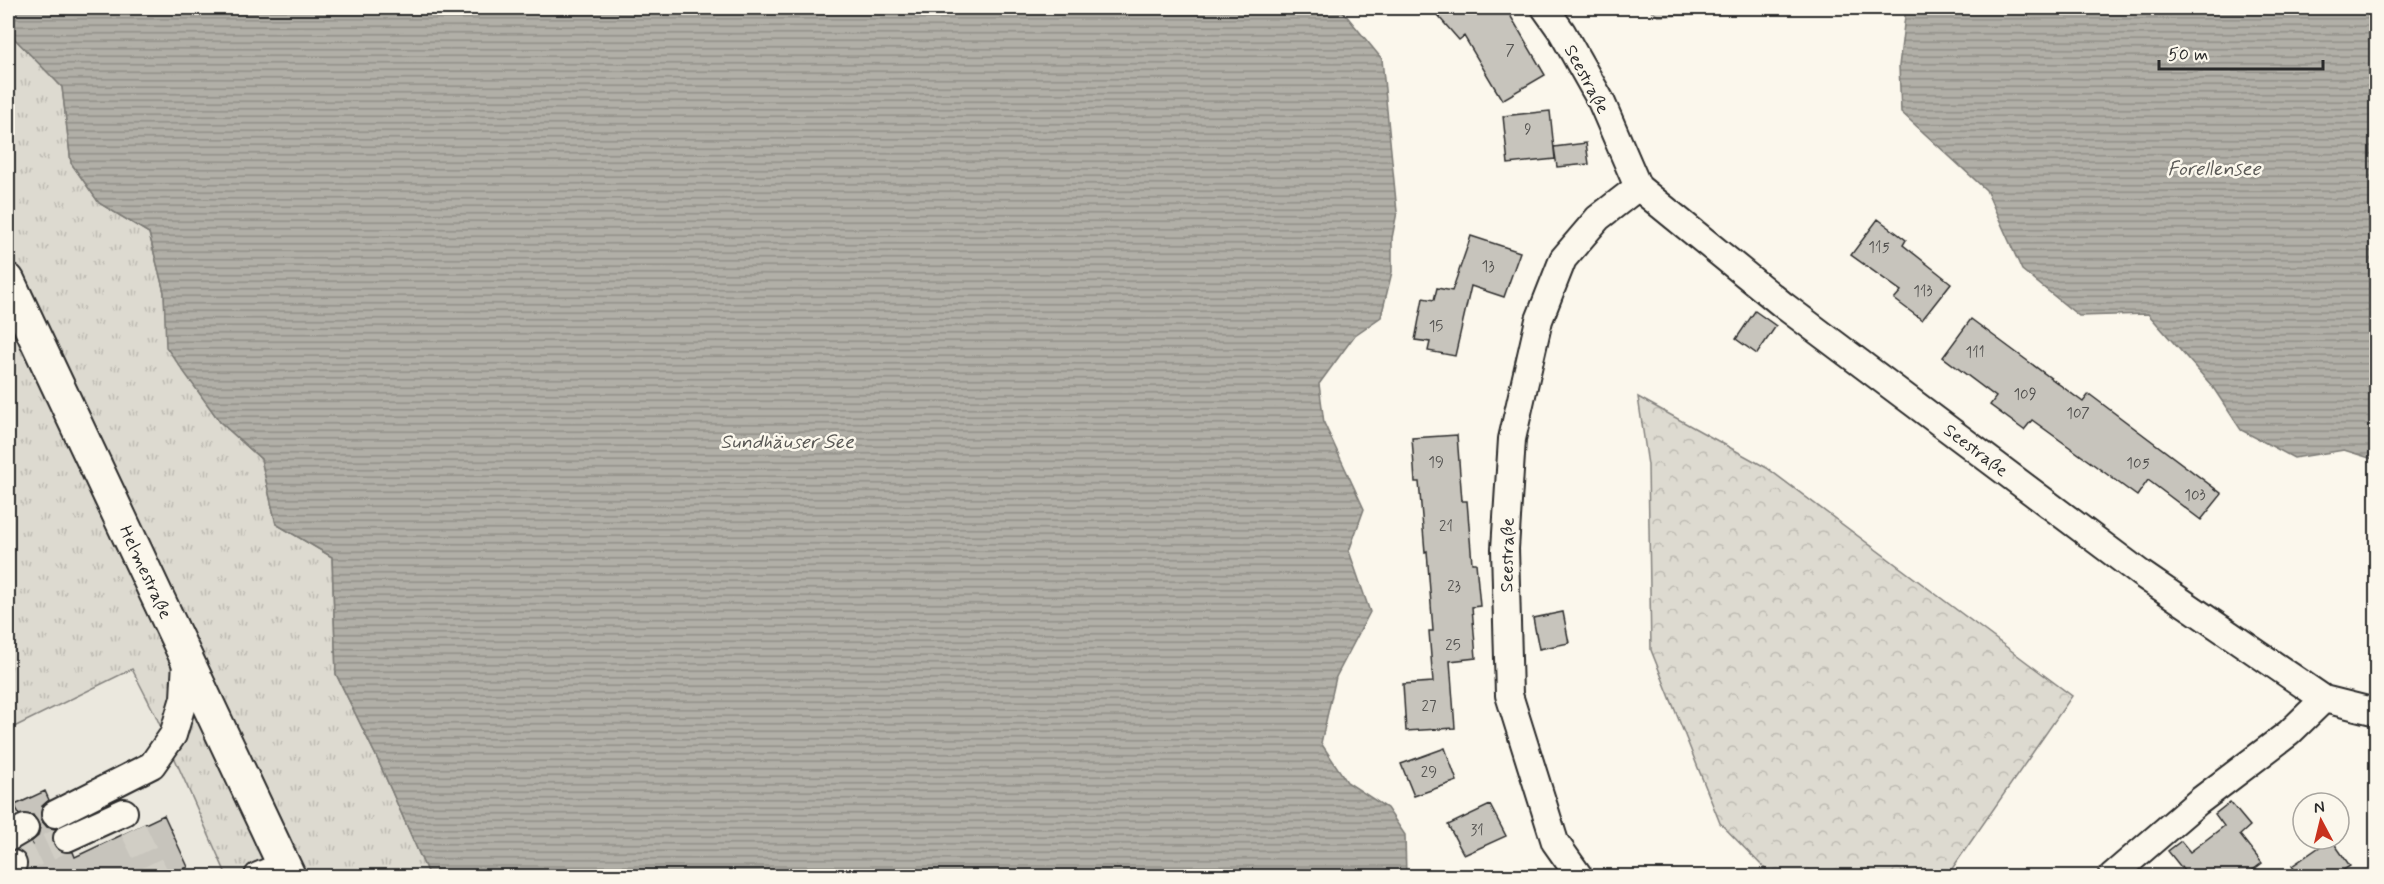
<svg xmlns="http://www.w3.org/2000/svg" width="2384" height="884" font-family="Mynerve,sans-serif">
  <defs>
    <pattern id="grass-tufts" width="24" height="20" patternUnits="userSpaceOnUse" patternTransform="scale(1.5)"><rect width="24" height="20" fill="#dddad0"/><path d="M3 7l-1-3M5 7V3M7 7l1-3M15 17l-1-3M17 17v-4M19 17l1-3" fill="none" stroke="#bebbb3"/></pattern>
    <pattern id="forest-firs" width="22" height="20" patternUnits="userSpaceOnUse" patternTransform="scale(1.5)"><rect width="22" height="20" fill="#dddad0"/><path d="M5 1l3.5 6h-7zM16 11l3.5 6h-7z" fill="#bebbb3"/></pattern>
    <pattern id="park-crowns" width="20" height="18" patternUnits="userSpaceOnUse" patternTransform="scale(1.5)"><rect width="20" height="18" fill="#dddad0"/><path d="M2 6a3 3 0 1 1 6 0M12 15a3 3 0 1 1 6 0" fill="none" stroke="#bebbb3"/></pattern>
    <pattern id="water-rules" width="6" height="5" patternUnits="userSpaceOnUse" patternTransform="scale(1.5)"><rect width="6" height="5" fill="#b1afa7"/><path d="M0 2.5h6" fill="none" stroke="#908f88"/></pattern>
  </defs>
  <rect width="100%" height="100%" fill="#fbf7ec"/>
  <filter id="ink" filterUnits="userSpaceOnUse"><feTurbulence type="fractalNoise" baseFrequency=".0167" numOctaves="2"/><feDisplacementMap in="SourceGraphic" scale="12" xChannelSelector="R" yChannelSelector="G"/><feConvolveMatrix kernelMatrix="1 2 1 2 8 2 1 2 1" color-interpolation-filters="sRGB"/></filter>
  <g filter="url(#ink)">
    <path fill="#ebe8de" d="M 8,409 L 155,714 L 227,876 L 8,876 Z"/>
    <path fill="url(#grass-tufts)" stroke="#84827e" stroke-width="1.5" d="M 1648,8 L 1763,8 L 1767,12 L 1658,16 Z
      M 8,32 L 62,87 L 71,163 L 99,203 L 149,233 L 164,292 L 167,347 L 220,422 L 261,459 L 276,524 L 332,557 L 336,674 L 377,758 L 429,876 L 227,876 L 155,714 L 132,669 L 8,730 Z"/>
    <path fill="url(#forest-firs)" stroke="#84827e" stroke-width="1.5" d="M 1763,8 L 1876,8 L 1767,12 Z"/>
    <path fill="url(#park-crowns)" stroke="#84827e" stroke-width="1.5" d="M 1638,397 L 1767,468 L 2072,696 L 1947,876 L 1772,876 L 1720,823 L 1651,650 L 1648,465 Z"/>
    <path fill="url(#water-rules)" stroke="#7b7a75" stroke-width="1.5" d="M 8,8 L 1340,8 L 1382,59 L 1397,212 L 1392,238 L 1392,272 L 1381,317 L 1355,335 L 1319,384 L 1324,423 L 1364,509 L 1349,551 L 1370,612 L 1336,677 L 1321,743 L 1347,782 L 1387,808 L 1405,835 L 1406,876 L 429,876 L 377,758 L 336,674 L 332,557 L 276,524 L 261,459 L 220,422 L 166,347 L 164,292 L 149,233 L 99,203 L 71,163 L 62,87 L 8,32 Z
      M 1906,8 L 2376,8 L 2376,460 L 2344,450 L 2294,458 L 2241,430 L 2212,386 L 2148,314 L 2079,316 L 2022,270 L 1986,190 L 1901,112 L 1899,66 Z"/>
    <path fill="#c7c4bc" stroke="#2b2b2b" stroke-width="1.5" d="M 1431,8 L 1506,8 L 1545,75 L 1502,100 L 1464,36 L 1459,40 Z
      M 1550,111 L 1555,159 L 1508,164 L 1503,116 Z
      M 1586,143 L 1589,164 L 1557,167 L 1554,147 Z
      M 1878,219 L 1906,240 L 1903,245 L 1951,283 L 1922,320 L 1894,299 L 1901,291 L 1851,255 Z
      M 1471,236 L 1520,252 L 1504,297 L 1471,286 L 1455,356 L 1428,351 L 1430,342 L 1415,340 L 1423,298 L 1434,300 L 1437,288 L 1452,291 Z
      M 1755,311 L 1776,326 L 1757,354 L 1736,339 Z
      M 1971,319 L 2083,402 L 2089,394 L 2222,494 L 2201,520 L 2148,480 L 2137,496 L 2032,420 L 2024,430 L 1990,405 L 1996,397 L 1943,357 Z
      M 1457,435 L 1462,501 L 1467,501 L 1472,563 L 1476,563 L 1480,606 L 1472,607 L 1476,658 L 1450,661 L 1455,728 L 1406,731 L 1403,684 L 1433,682 L 1429,631 L 1433,631 L 1427,551 L 1425,552 L 1419,482 L 1415,482 L 1412,438 Z
      M 1563,612 L 1569,643 L 1539,649 L 1533,618 Z
      M 1445,748 L 1457,781 L 1414,796 L 1401,764 Z
      M 45,791 L 49,800 L 42,806 L 41,820 L 47,827 L 55,829 L 52,837 L 59,850 L 73,852 L 75,857 L 164,815 L 188,867 L 166,876 L 33,876 L 29,869 L 26,870 L 27,858 L 20,851 L 33,845 L 31,842 L 38,836 L 40,827 L 33,815 L 19,815 L 15,805 Z
      M 2230,802 L 2250,826 L 2240,835 L 2262,863 L 2245,876 L 2188,876 L 2168,851 L 2181,841 L 2190,852 L 2224,826 L 2215,814 Z
      M 1490,805 L 1506,836 L 1464,855 L 1448,825 Z
      M 2331,839 L 2350,866 L 2334,876 L 2299,876 L 2292,866 Z"/>
    <g fill="none" stroke-linecap="round" stroke-linejoin="round">
      <path stroke="#d1cec5" stroke-width="26" stroke-dasharray="26 13" stroke-linecap="butt" d="M 133,829 L 156,876
        M 13,864 L 67,838"/>
      <g stroke="#2b2b2b" stroke-width="30">
        <path id="minor" d="M 1545,8 L 1562,32 L 1601,101 L 1638,187 L 1783,305 L 2140,573 L 2324,699 L 2376,712
          M 55,814 L 152,765 L 173,735 L 184,698 L 186,661
          M 8,838 L 25,828
          M 67,838 L 124,812
          M 8,866 L 13,864
          M 258,876 L 284,865
          M 1579,876 L 1555,842 L 1509,695 L 1505,549 L 1512,439 L 1539,320 L 1563,259 L 1598,218 L 1638,187
          M 2112,876 L 2198,802 L 2289,733 L 2324,699"/>
      </g>
      <g stroke="#2b2b2b" stroke-width="36">
        <path id="major" d="M 8,280 L 289,876"/>
      </g>
      <use href="#minor" stroke="#fbf7ec" stroke-width="26"/>
      <use href="#major" stroke="#fbf7ec" stroke-width="32"/>
    </g>
  </g>
  <g text-anchor="middle" stroke-width="5" stroke-linejoin="round" paint-order="stroke">
    <g font-size="15" fill="#52514f">
      <text x="1510" y="55">7</text>
      <text x="1528" y="134">9</text>
      <text x="1879" y="252">115</text>
      <text x="1488" y="271">13</text>
      <text x="1923" y="296">113</text>
      <text x="1436" y="331">15</text>
      <text x="1975" y="357">111</text>
      <text x="2025" y="399">109</text>
      <text x="2078" y="418">107</text>
      <text x="1436" y="467">19</text>
      <text x="2138" y="468">105</text>
      <text x="2195" y="500">103</text>
      <text x="1446" y="531">21</text>
      <text x="1454" y="591">23</text>
      <text x="1453" y="650">25</text>
      <text x="1429" y="711">27</text>
      <text x="1429" y="777">29</text>
      <text x="1477" y="835">31</text>
    </g>
    <g font-size="18" fill="#2b2b2b" stroke="#fbf7ec">
      <text transform="translate(1587 79) rotate(62)" y="6">Seestraße</text>
      <text transform="translate(1976 450) rotate(37)" y="6">Seestraße</text>
      <text transform="translate(1507 555) rotate(-89)" y="6">Seestraße</text>
      <text transform="translate(146 572) rotate(65)" y="6">Helmestraße</text>
    </g>
    <g font-size="20" font-style="italic" fill="#5a5956" stroke="#fbf7ec">
      <text x="2214" y="175">Forellensee</text>
      <text x="787" y="448">Sundhäuser See</text>
    </g>
  </g>
  <rect width="2384" height="884" fill="none" stroke="#fbf7ec" stroke-width="30"/>
  <rect x="15" y="15" width="2354" height="854" fill="none" stroke="#2b2b2b" stroke-width="2" filter="url(#ink)"/>
  <g transform="translate(2321 821) rotate(353)"><circle r="28" fill="#fbf7ec" stroke="#a8a59f" stroke-width="1.5"/>
  <path d="M0-4.5L10 22L0 15L-10 22Z" fill="#c8321e"/>
  <text y="-9" font-size="16" font-weight="bold" text-anchor="middle" fill="#2b2b2b">N</text>
  </g>
  <path d="M2159 60v9h164v-9" fill="none" stroke="#2b2b2b" stroke-width="3"/>
  <text x="2168" y="60" font-size="18" fill="#2b2b2b" stroke="#fbf7ec" stroke-width="4.5" paint-order="stroke">50 m</text>
</svg>
